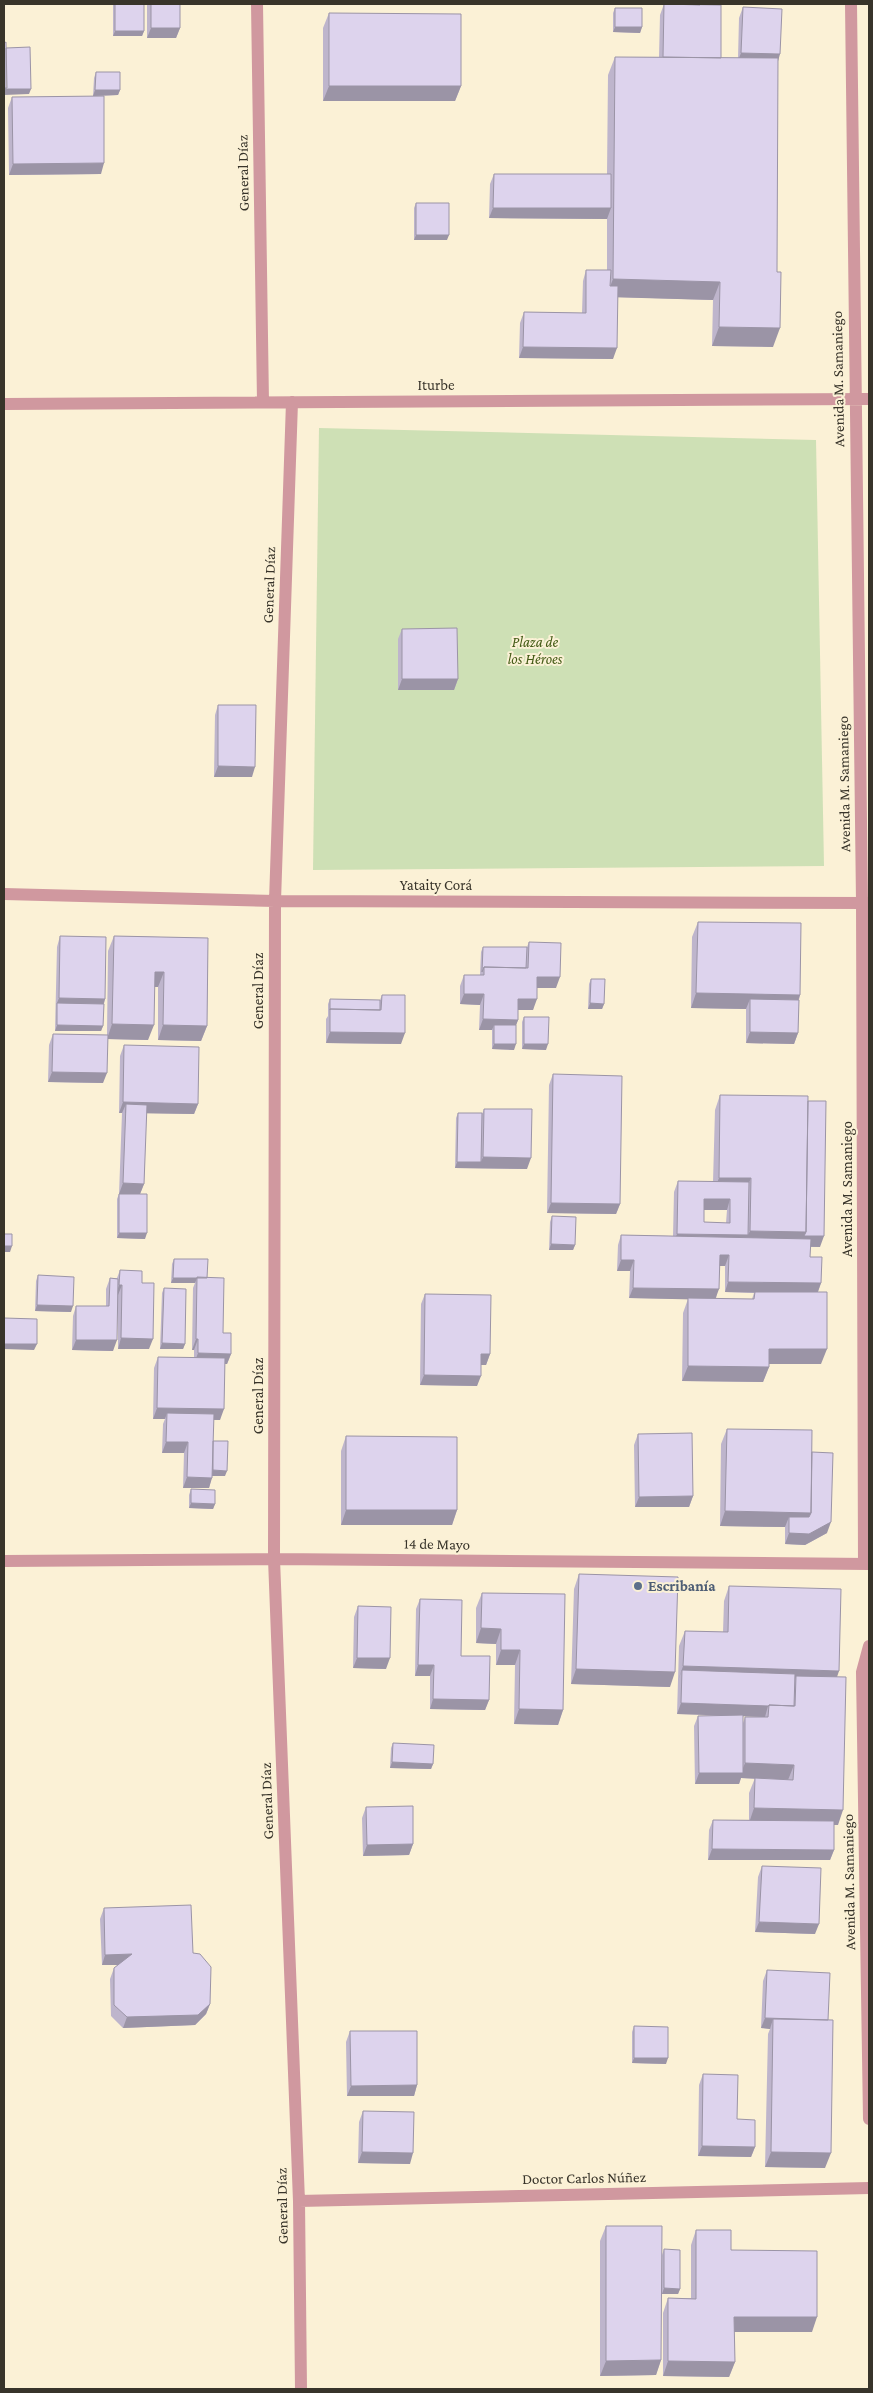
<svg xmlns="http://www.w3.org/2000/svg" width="873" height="2393" font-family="'Crimson Pro',serif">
  <rect width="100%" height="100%" fill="#fbf1d6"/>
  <path fill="#cee0b5" d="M 319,428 L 816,440 L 824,866 L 313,870 Z"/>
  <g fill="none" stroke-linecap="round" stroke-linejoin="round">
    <path stroke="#d0989f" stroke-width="12" d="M 257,4 L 263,402
      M 851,4 L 862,902 L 864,1564
      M 292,402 L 275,901 L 274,1559 L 299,2201 L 301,2389
      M 4,404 L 869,399
      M 4,894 L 275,901 L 869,903
      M 4,1561 L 274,1559 L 869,1564
      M 869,1646 L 862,1672 L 869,2119
      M 299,2201 L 869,2188"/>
  </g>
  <path fill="#beb5cc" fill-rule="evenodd" d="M 113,4 L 144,4 L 144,31 L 142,36 L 113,36 Z
    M 147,4 L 180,4 L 180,28 L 176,38 L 147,38 Z
    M 664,4 L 700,4 L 721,58 L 738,58 L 739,18 L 743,7 L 778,60 L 773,347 L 712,346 L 713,300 L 618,297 L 613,359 L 519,358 L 520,323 L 524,312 L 582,313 L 583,281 L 586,270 L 607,270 L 607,219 L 489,218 L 490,184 L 494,174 L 607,174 L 608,75 L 615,57 L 659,57 L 660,15 Z
    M 615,8 L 642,27 L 640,33 L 613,32 L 613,13 Z
    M 329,13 L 461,86 L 455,101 L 323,101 L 323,28 Z
    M 96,72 L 120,90 L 118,95 L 93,96 L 94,78 Z
    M 12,97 L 101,174 L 9,175 L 8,108 Z
    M 416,203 L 447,240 L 414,240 L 414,208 Z
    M 402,629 L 458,679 L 454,690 L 398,690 L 398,639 Z
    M 218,705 L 252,777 L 214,777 L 215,715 Z
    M 698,922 L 800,995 L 799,1000 L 798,1033 L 794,1044 L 746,1043 L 746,1009 L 691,1008 L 692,937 Z
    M 60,936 L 105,999 L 104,1004 L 103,1026 L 101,1031 L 55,1031 L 57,947 Z
    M 114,936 L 208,938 L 207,1026 L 201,1041 L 158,1040 L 158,987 L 154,987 L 148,1040 L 108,1039 L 103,1083 L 48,1082 L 49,1045 L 53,1034 L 107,1035 L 108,951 Z
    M 529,942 L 556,988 L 537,988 L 533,1010 L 518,1010 L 518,1020 L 516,1025 L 514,1050 L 492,1049 L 492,1030 L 479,1030 L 480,1005 L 460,1004 L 460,986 L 464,975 L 480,975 L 481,952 L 483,947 L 527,947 Z
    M 591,979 L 604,1004 L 602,1009 L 588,1009 L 589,984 Z
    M 382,995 L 401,1044 L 326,1043 L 326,1019 L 328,1016 L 328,1004 L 330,999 L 380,1000 Z
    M 524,1017 L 546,1050 L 522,1049 L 522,1022 Z
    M 124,1045 L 198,1104 L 194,1114 L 146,1113 L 144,1184 L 140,1194 L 119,1194 L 122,1113 L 119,1113 L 120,1056 Z
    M 553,1074 L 620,1204 L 616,1214 L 547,1213 L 549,1085 Z
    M 720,1095 L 808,1101 L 820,1247 L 810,1247 L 810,1257 L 821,1283 L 818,1292 L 821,1364 L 769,1364 L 769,1367 L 763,1382 L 682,1381 L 683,1313 L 688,1299 L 629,1298 L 630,1271 L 617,1271 L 618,1245 L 621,1235 L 673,1236 L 674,1192 L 678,1181 L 713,1182 L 715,1110 ZM 704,1210 L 727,1210 L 726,1223 L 704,1222 ZM 720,1266 L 725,1266 L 725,1292 L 754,1293 L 752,1299 L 716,1299 Z
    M 484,1109 L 527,1169 L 455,1168 L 456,1118 L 458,1113 L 482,1114 Z
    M 119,1194 L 145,1239 L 117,1238 L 117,1199 Z
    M 552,1216 L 575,1245 L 573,1250 L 549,1250 L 550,1222 Z
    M 174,1259 L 207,1278 L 223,1333 L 231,1354 L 227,1364 L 225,1364 L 220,1420 L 213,1420 L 213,1441 L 225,1476 L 212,1476 L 209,1488 L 183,1488 L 184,1453 L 162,1453 L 163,1424 L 165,1419 L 153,1419 L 154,1368 L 158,1357 L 194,1358 L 194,1350 L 192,1350 L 193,1288 L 195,1283 L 171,1283 L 172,1264 Z
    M 120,1270 L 142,1283 L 149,1349 L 118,1349 L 118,1299 L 113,1351 L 72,1350 L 73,1316 L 76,1306 L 106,1306 L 106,1289 L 110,1278 L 117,1278 Z
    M 38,1275 L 71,1312 L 35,1311 L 36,1281 Z
    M 164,1288 L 185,1344 L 183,1349 L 160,1349 L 162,1293 Z
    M 425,1294 L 490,1354 L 486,1365 L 481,1365 L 477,1386 L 420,1385 L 421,1304 Z
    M 727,1429 L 812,1452 L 827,1533 L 805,1545 L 785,1544 L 785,1527 L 720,1526 L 721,1444 Z
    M 638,1434 L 693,1496 L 689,1507 L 635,1507 L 634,1445 Z
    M 346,1436 L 457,1510 L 452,1525 L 341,1525 L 341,1451 Z
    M 191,1489 L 215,1504 L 213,1509 L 189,1508 L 189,1495 Z
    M 579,1574 L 670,1687 L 571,1684 L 574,1589 Z
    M 729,1586 L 837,1677 L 838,1825 L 834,1825 L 834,1850 L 830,1860 L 708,1860 L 709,1830 L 713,1820 L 749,1820 L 749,1793 L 755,1778 L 758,1779 L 741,1778 L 739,1784 L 695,1784 L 694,1726 L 698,1716 L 721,1715 L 677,1714 L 679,1646 L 685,1631 L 723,1632 L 724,1601 ZM 743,1716 L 765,1717 L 745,1717 L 743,1723 Z
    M 482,1593 L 563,1710 L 558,1725 L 514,1724 L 515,1665 L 496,1665 L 496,1644 L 476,1643 L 476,1608 Z
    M 420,1599 L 461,1656 L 489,1700 L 485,1710 L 430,1709 L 430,1676 L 415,1676 L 416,1609 Z
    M 358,1606 L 386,1669 L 353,1668 L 354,1617 Z
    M 393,1743 L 433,1764 L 431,1769 L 390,1768 L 391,1748 Z
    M 366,1807 L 413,1844 L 409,1855 L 363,1856 L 362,1818 Z
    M 762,1866 L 815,1934 L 755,1932 L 758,1877 Z
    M 104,1908 L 193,1953 L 210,2004 L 206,2014 L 195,2025 L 123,2028 L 111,2016 L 110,1979 L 114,1968 L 118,1965 L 102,1965 L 100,1919 Z
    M 767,1970 L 828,2020 L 825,2168 L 765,2167 L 768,2034 L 770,2029 L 761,2028 L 763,1981 Z
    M 634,2026 L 666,2064 L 632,2063 L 632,2032 Z
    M 350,2031 L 417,2085 L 414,2096 L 347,2096 L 346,2042 Z
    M 703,2074 L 737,2119 L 755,2147 L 751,2157 L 698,2156 L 699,2085 Z
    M 363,2111 L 410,2164 L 358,2163 L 359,2122 Z
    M 606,2226 L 661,2360 L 656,2375 L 600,2376 L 600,2241 Z
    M 696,2230 L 731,2250 L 812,2332 L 734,2332 L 735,2362 L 729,2377 L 663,2376 L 663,2313 L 668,2298 L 691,2298 L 691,2245 Z
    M 664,2249 L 680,2289 L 678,2294 L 662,2294 L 662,2255 Z"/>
  <path fill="#9b94a6" d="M 615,27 L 642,27 L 640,33 L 613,32 Z
    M 151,28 L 180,28 L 176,38 L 147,38 Z
    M 115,31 L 144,31 L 142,36 L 113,36 Z
    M 741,53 L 780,54 L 777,65 L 737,63 Z
    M 329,86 L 461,86 L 455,101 L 323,101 Z
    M 4,88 L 31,89 L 29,94 L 4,95 Z
    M 95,90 L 120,90 L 118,95 L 93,96 Z
    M 104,163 L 101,174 L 9,175 L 13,164 Z
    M 493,208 L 611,208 L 607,219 L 489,218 Z
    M 416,235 L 449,235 L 447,240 L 414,240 Z
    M 613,279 L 720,282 L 713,300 L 606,297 Z
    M 719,327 L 780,328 L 773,347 L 712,346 Z
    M 523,347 L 617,348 L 613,359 L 519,358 Z
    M 402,679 L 458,679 L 454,690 L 398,690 Z
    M 218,766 L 255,767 L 252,777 L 214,777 Z
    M 155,972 L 164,972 L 158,987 L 149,987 Z
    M 537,977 L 560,977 L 556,988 L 533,988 Z
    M 696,993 L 800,995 L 795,1010 L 750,999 L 746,1009 L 691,1008 Z
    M 464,994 L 484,994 L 480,1005 L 460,1004 Z
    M 59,998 L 105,999 L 102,1009 L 57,1003 Z
    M 518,999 L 537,999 L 533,1010 L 514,1010 Z
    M 590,1003 L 604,1004 L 602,1009 L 588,1009 Z
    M 483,1019 L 518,1020 L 514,1031 L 494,1025 L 492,1030 L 479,1030 Z
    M 112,1024 L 154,1025 L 148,1040 L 107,1039 Z
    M 57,1025 L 103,1026 L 101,1031 L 55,1031 Z
    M 163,1025 L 207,1026 L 201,1041 L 158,1040 Z
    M 330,1032 L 405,1033 L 401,1044 L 326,1043 Z
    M 750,1032 L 798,1033 L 794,1044 L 746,1043 Z
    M 494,1044 L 516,1044 L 514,1050 L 492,1049 Z
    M 524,1044 L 548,1044 L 546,1050 L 522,1049 Z
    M 52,1072 L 107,1073 L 103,1083 L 48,1082 Z
    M 123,1102 L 198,1104 L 194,1114 L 125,1113 L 126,1104 L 122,1113 L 119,1113 Z
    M 483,1157 L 531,1158 L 527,1169 L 455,1168 L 457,1162 L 481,1162 Z
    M 719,1178 L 751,1178 L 745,1193 L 713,1193 Z
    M 123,1183 L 144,1184 L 140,1194 L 119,1194 Z
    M 704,1199 L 730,1199 L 727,1210 L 700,1210 Z
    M 551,1203 L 620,1204 L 616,1214 L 547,1213 Z
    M 750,1231 L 806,1232 L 824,1236 L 820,1247 L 673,1244 L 677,1234 L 748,1235 Z
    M 119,1233 L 147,1233 L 145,1239 L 117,1238 Z
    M 551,1244 L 575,1245 L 573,1250 L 549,1250 Z
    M 4,1246 L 12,1246 L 10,1252 L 4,1252 Z
    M 720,1255 L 729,1255 L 725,1266 L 716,1266 Z
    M 621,1260 L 634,1260 L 630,1271 L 617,1271 Z
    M 173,1278 L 197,1278 L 195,1283 L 171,1283 Z
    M 728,1282 L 821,1283 L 817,1294 L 725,1292 Z
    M 119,1285 L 122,1285 L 118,1295 L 116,1295 Z
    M 633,1288 L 719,1289 L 715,1300 L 629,1298 Z
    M 37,1305 L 73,1306 L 71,1312 L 35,1311 Z
    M 121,1338 L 153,1339 L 149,1349 L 118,1349 Z
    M 196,1339 L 198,1339 L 194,1350 L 192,1350 Z
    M 76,1340 L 117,1340 L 113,1351 L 72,1350 Z
    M 162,1343 L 185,1344 L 183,1349 L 160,1349 Z
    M 4,1344 L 37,1344 L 34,1350 L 4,1349 Z
    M 769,1349 L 827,1349 L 821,1364 L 763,1364 Z
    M 198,1353 L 231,1354 L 227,1364 L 194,1364 Z
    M 481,1354 L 490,1354 L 486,1365 L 477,1365 Z
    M 688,1366 L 769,1367 L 763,1382 L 682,1381 Z
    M 424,1375 L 481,1376 L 477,1386 L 420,1385 Z
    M 157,1408 L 224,1409 L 220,1420 L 167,1419 L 167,1413 L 165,1419 L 153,1419 Z
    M 166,1442 L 188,1442 L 184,1453 L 162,1453 Z
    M 211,1470 L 227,1471 L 225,1476 L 209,1476 Z
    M 187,1477 L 212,1478 L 209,1488 L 183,1488 Z
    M 693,1496 L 689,1507 L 635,1507 L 639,1497 Z
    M 191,1503 L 215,1504 L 213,1509 L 189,1508 Z
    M 346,1510 L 457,1510 L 452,1525 L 341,1525 Z
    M 725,1511 L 811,1513 L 805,1528 L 789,1517 L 785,1527 L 720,1526 Z
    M 831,1522 L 827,1533 L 805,1545 L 785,1544 L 789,1533 Z
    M 481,1628 L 501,1629 L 496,1644 L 476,1643 Z
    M 501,1650 L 520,1650 L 515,1665 L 496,1665 Z
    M 357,1658 L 390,1658 L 386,1669 L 353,1668 Z
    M 418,1665 L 434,1665 L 430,1676 L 415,1676 Z
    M 683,1666 L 839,1671 L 834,1686 L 796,1676 L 793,1685 L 682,1670 L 678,1681 Z
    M 576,1669 L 675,1672 L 670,1687 L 571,1684 Z
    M 433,1699 L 489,1700 L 485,1710 L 430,1709 Z
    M 681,1703 L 768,1706 L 765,1717 L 677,1714 Z
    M 519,1709 L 563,1710 L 558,1725 L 514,1724 Z
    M 392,1762 L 433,1764 L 431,1769 L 390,1768 Z
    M 745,1763 L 794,1765 L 788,1780 L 741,1778 L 739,1784 L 695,1784 L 699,1773 L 741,1773 Z
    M 754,1808 L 843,1810 L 838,1825 L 749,1823 Z
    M 413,1844 L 409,1855 L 363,1856 L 367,1845 Z
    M 712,1849 L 834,1850 L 830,1860 L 708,1860 Z
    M 759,1922 L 819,1924 L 815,1934 L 755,1932 Z
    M 132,1954 L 128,1965 L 102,1965 L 105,1955 Z
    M 210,2004 L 206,2014 L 195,2025 L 123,2028 L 127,2017 Z
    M 765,2018 L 828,2020 L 773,2019 L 770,2029 L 761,2028 Z
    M 634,2058 L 668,2058 L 666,2064 L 632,2063 Z
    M 417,2085 L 414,2096 L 347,2096 L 351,2086 Z
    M 702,2146 L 755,2147 L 751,2157 L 698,2156 Z
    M 362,2152 L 413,2153 L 410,2164 L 358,2163 Z
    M 771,2152 L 831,2153 L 825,2168 L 765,2167 Z
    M 664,2288 L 680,2289 L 678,2294 L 662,2294 Z
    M 734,2317 L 817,2317 L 812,2332 L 729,2332 Z
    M 661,2360 L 656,2375 L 600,2376 L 606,2361 Z
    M 668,2361 L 735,2362 L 729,2377 L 663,2376 Z"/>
  <path fill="#ddd3ed" stroke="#9b94a6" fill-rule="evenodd" d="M 115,4 L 144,4 L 144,31 L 115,31 Z
    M 151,4 L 180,4 L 180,28 L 151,28 Z
    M 664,4 L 721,5 L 721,58 L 663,57 Z
    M 667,4 L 700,4 L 700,5 Z
    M 743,7 L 782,9 L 780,54 L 741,53 Z
    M 615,8 L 642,8 L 642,27 L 615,27 Z
    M 329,13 L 461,14 L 461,86 L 329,86 Z
    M 6,42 L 7,88 L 4,88 L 4,43 Z
    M 30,47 L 31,89 L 6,89 L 6,48 Z
    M 615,57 L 778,58 L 777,272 L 781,272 L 780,328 L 719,327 L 720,282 L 613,279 Z
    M 96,72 L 120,72 L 120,90 L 95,90 Z
    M 104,96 L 104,163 L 13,164 L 12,97 Z
    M 494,174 L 611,174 L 611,208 L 493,208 Z
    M 416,203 L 449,203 L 449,235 L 416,235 Z
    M 586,270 L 611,270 L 610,286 L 618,286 L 617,348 L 523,347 L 524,312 L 586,313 Z
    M 457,628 L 458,679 L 402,679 L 402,629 Z
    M 218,705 L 256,705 L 255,767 L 218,766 Z
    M 698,922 L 801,923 L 800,995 L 696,993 Z
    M 60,936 L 106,937 L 105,999 L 59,998 Z
    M 114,936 L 208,938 L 207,1026 L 163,1025 L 164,972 L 155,972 L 154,1025 L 112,1024 Z
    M 529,942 L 561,943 L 560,977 L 537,977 L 537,999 L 518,999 L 518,1020 L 483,1019 L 484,994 L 464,994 L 464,975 L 484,975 L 484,967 L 528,968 Z
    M 483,947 L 527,947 L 526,968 L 484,967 L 482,972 Z
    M 591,979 L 605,979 L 604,1004 L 590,1003 Z
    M 382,995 L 405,995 L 405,1033 L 330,1032 L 330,1009 L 381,1010 Z
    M 330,999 L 380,1000 L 380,1010 L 330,1009 L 330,1010 Z
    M 750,999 L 799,1000 L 798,1033 L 750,1032 Z
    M 57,1003 L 104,1004 L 103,1026 L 57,1025 Z
    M 524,1017 L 549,1017 L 548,1044 L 524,1044 Z
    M 494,1025 L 516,1025 L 516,1044 L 494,1044 Z
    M 53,1034 L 108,1035 L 107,1073 L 52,1072 Z
    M 124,1045 L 199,1047 L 198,1104 L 123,1102 Z
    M 553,1074 L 622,1076 L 620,1204 L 551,1203 Z
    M 720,1095 L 808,1096 L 806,1232 L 750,1231 L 751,1178 L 719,1178 Z
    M 808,1101 L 826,1101 L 824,1236 L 804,1236 L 806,1232 Z
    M 126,1104 L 147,1105 L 144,1184 L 123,1183 Z
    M 484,1109 L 532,1109 L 531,1158 L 483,1157 Z
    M 458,1113 L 482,1113 L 481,1162 L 457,1162 Z
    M 678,1181 L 749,1182 L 748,1235 L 677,1234 ZM 704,1199 L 730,1199 L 730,1223 L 704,1222 Z
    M 119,1194 L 147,1194 L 147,1233 L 119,1233 Z
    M 552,1216 L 576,1217 L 575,1245 L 551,1244 Z
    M 4,1234 L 12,1234 L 12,1246 L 4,1246 Z
    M 621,1235 L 811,1239 L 810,1257 L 822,1257 L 821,1283 L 728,1282 L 729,1255 L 720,1255 L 719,1289 L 633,1288 L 634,1260 L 621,1260 Z
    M 174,1259 L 208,1259 L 207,1278 L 173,1278 Z
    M 120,1270 L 142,1271 L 142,1283 L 154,1283 L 153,1339 L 121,1338 L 122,1285 L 119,1285 Z
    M 38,1275 L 74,1277 L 73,1306 L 37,1305 Z
    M 197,1277 L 224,1278 L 223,1333 L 231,1333 L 231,1354 L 198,1353 L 198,1339 L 196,1339 Z
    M 110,1278 L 118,1279 L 117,1340 L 76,1340 L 76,1306 L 109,1306 Z
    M 164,1288 L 186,1289 L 185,1344 L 162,1343 Z
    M 755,1292 L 827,1292 L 827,1349 L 769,1349 L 769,1367 L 688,1366 L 688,1298 L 754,1299 Z
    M 425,1294 L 491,1295 L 490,1354 L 481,1354 L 481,1376 L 424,1375 Z
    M 4,1318 L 37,1319 L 37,1344 L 4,1344 Z
    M 158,1357 L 225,1358 L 224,1409 L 157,1408 Z
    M 167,1413 L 214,1414 L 212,1478 L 187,1477 L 188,1442 L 166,1442 Z
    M 727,1429 L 812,1430 L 811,1513 L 725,1511 Z
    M 692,1433 L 693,1496 L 639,1497 L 638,1434 Z
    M 346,1436 L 457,1437 L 457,1510 L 346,1510 Z
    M 213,1441 L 228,1441 L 227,1471 L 213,1470 Z
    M 812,1452 L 833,1453 L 831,1522 L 809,1534 L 789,1533 L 789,1517 L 809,1517 L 811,1513 Z
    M 191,1489 L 215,1490 L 215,1504 L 191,1503 Z
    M 579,1574 L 678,1577 L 675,1672 L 576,1669 Z
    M 729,1586 L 841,1589 L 839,1671 L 683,1666 L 685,1631 L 728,1632 Z
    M 482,1593 L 565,1594 L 563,1710 L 519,1709 L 520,1650 L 501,1650 L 501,1629 L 481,1628 Z
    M 420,1599 L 462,1600 L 461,1656 L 490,1656 L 489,1700 L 433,1699 L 434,1665 L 418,1665 Z
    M 358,1606 L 391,1607 L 390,1658 L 357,1658 Z
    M 682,1670 L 795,1674 L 794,1706 L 769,1705 L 769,1706 L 681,1703 Z
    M 796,1676 L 846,1677 L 843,1810 L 754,1808 L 755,1778 L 793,1780 L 794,1765 L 745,1763 L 745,1717 L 768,1717 L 769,1705 L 795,1706 Z
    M 743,1715 L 743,1773 L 699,1773 L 698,1716 Z
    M 393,1743 L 434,1745 L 433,1764 L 392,1762 Z
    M 413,1806 L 413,1844 L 367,1845 L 366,1807 Z
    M 713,1820 L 834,1821 L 834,1850 L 712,1849 Z
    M 762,1866 L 821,1868 L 819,1924 L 759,1922 Z
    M 191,1905 L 193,1953 L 200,1954 L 211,1967 L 210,2004 L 198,2015 L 127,2017 L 114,2005 L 114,1968 L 132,1954 L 105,1955 L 104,1908 Z
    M 767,1970 L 830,1973 L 828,2020 L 765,2018 Z
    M 773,2019 L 833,2020 L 831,2153 L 771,2152 Z
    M 634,2026 L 668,2027 L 668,2058 L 634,2058 Z
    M 350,2031 L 417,2031 L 417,2085 L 351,2086 Z
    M 703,2074 L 738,2075 L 737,2119 L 755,2120 L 755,2147 L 702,2146 Z
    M 363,2111 L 414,2112 L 413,2153 L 362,2152 Z
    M 606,2226 L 662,2226 L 661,2360 L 606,2361 Z
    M 696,2230 L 731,2230 L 731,2250 L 817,2251 L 817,2317 L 734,2317 L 735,2362 L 668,2361 L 668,2298 L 696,2299 Z
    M 664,2249 L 680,2250 L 680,2289 L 664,2288 Z"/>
  <circle fill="#5c6f8a" stroke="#fbf1d6" stroke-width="2" cx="638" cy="1586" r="5"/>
  <g text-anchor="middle" stroke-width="4" stroke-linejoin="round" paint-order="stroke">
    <g font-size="15" fill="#38342a" stroke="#fbf1d6">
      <text transform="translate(243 173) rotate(-91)" y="5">General Díaz</text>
      <text transform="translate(838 379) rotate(-91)" y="5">Avenida M. Samaniego</text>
      <text x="436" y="390">Iturbe</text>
      <text transform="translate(269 585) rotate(-88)" y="5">General Díaz</text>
      <text transform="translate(844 784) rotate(-91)" y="5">Avenida M. Samaniego</text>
      <text x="436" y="890">Yataity Corá</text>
      <text transform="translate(258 991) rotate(-90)" y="5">General Díaz</text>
      <text transform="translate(847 1189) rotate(-90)" y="5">Avenida M. Samaniego</text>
      <text transform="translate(258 1396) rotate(-90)" y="5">General Díaz</text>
      <text transform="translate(437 1544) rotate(1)" y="5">14 de Mayo</text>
      <text transform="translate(267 1801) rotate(-92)" y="5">General Díaz</text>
      <text transform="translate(849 1882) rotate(-91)" y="5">Avenida M. Samaniego</text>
      <text transform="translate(584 2178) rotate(-1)" y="5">Doctor Carlos Núñez</text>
      <text transform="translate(282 2206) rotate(-91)" y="5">General Díaz</text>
    </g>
    <g font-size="15" font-style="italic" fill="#445b16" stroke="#fbf1d6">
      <text x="535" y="647">Plaza de<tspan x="535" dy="17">los Héroes</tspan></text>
    </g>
    <g font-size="15" font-weight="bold" fill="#4e5e75" stroke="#fbf1d6" text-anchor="start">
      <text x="648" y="1591">Escribanía</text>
    </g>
  </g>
  <rect width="873" height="2393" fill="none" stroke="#38342a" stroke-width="10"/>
</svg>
